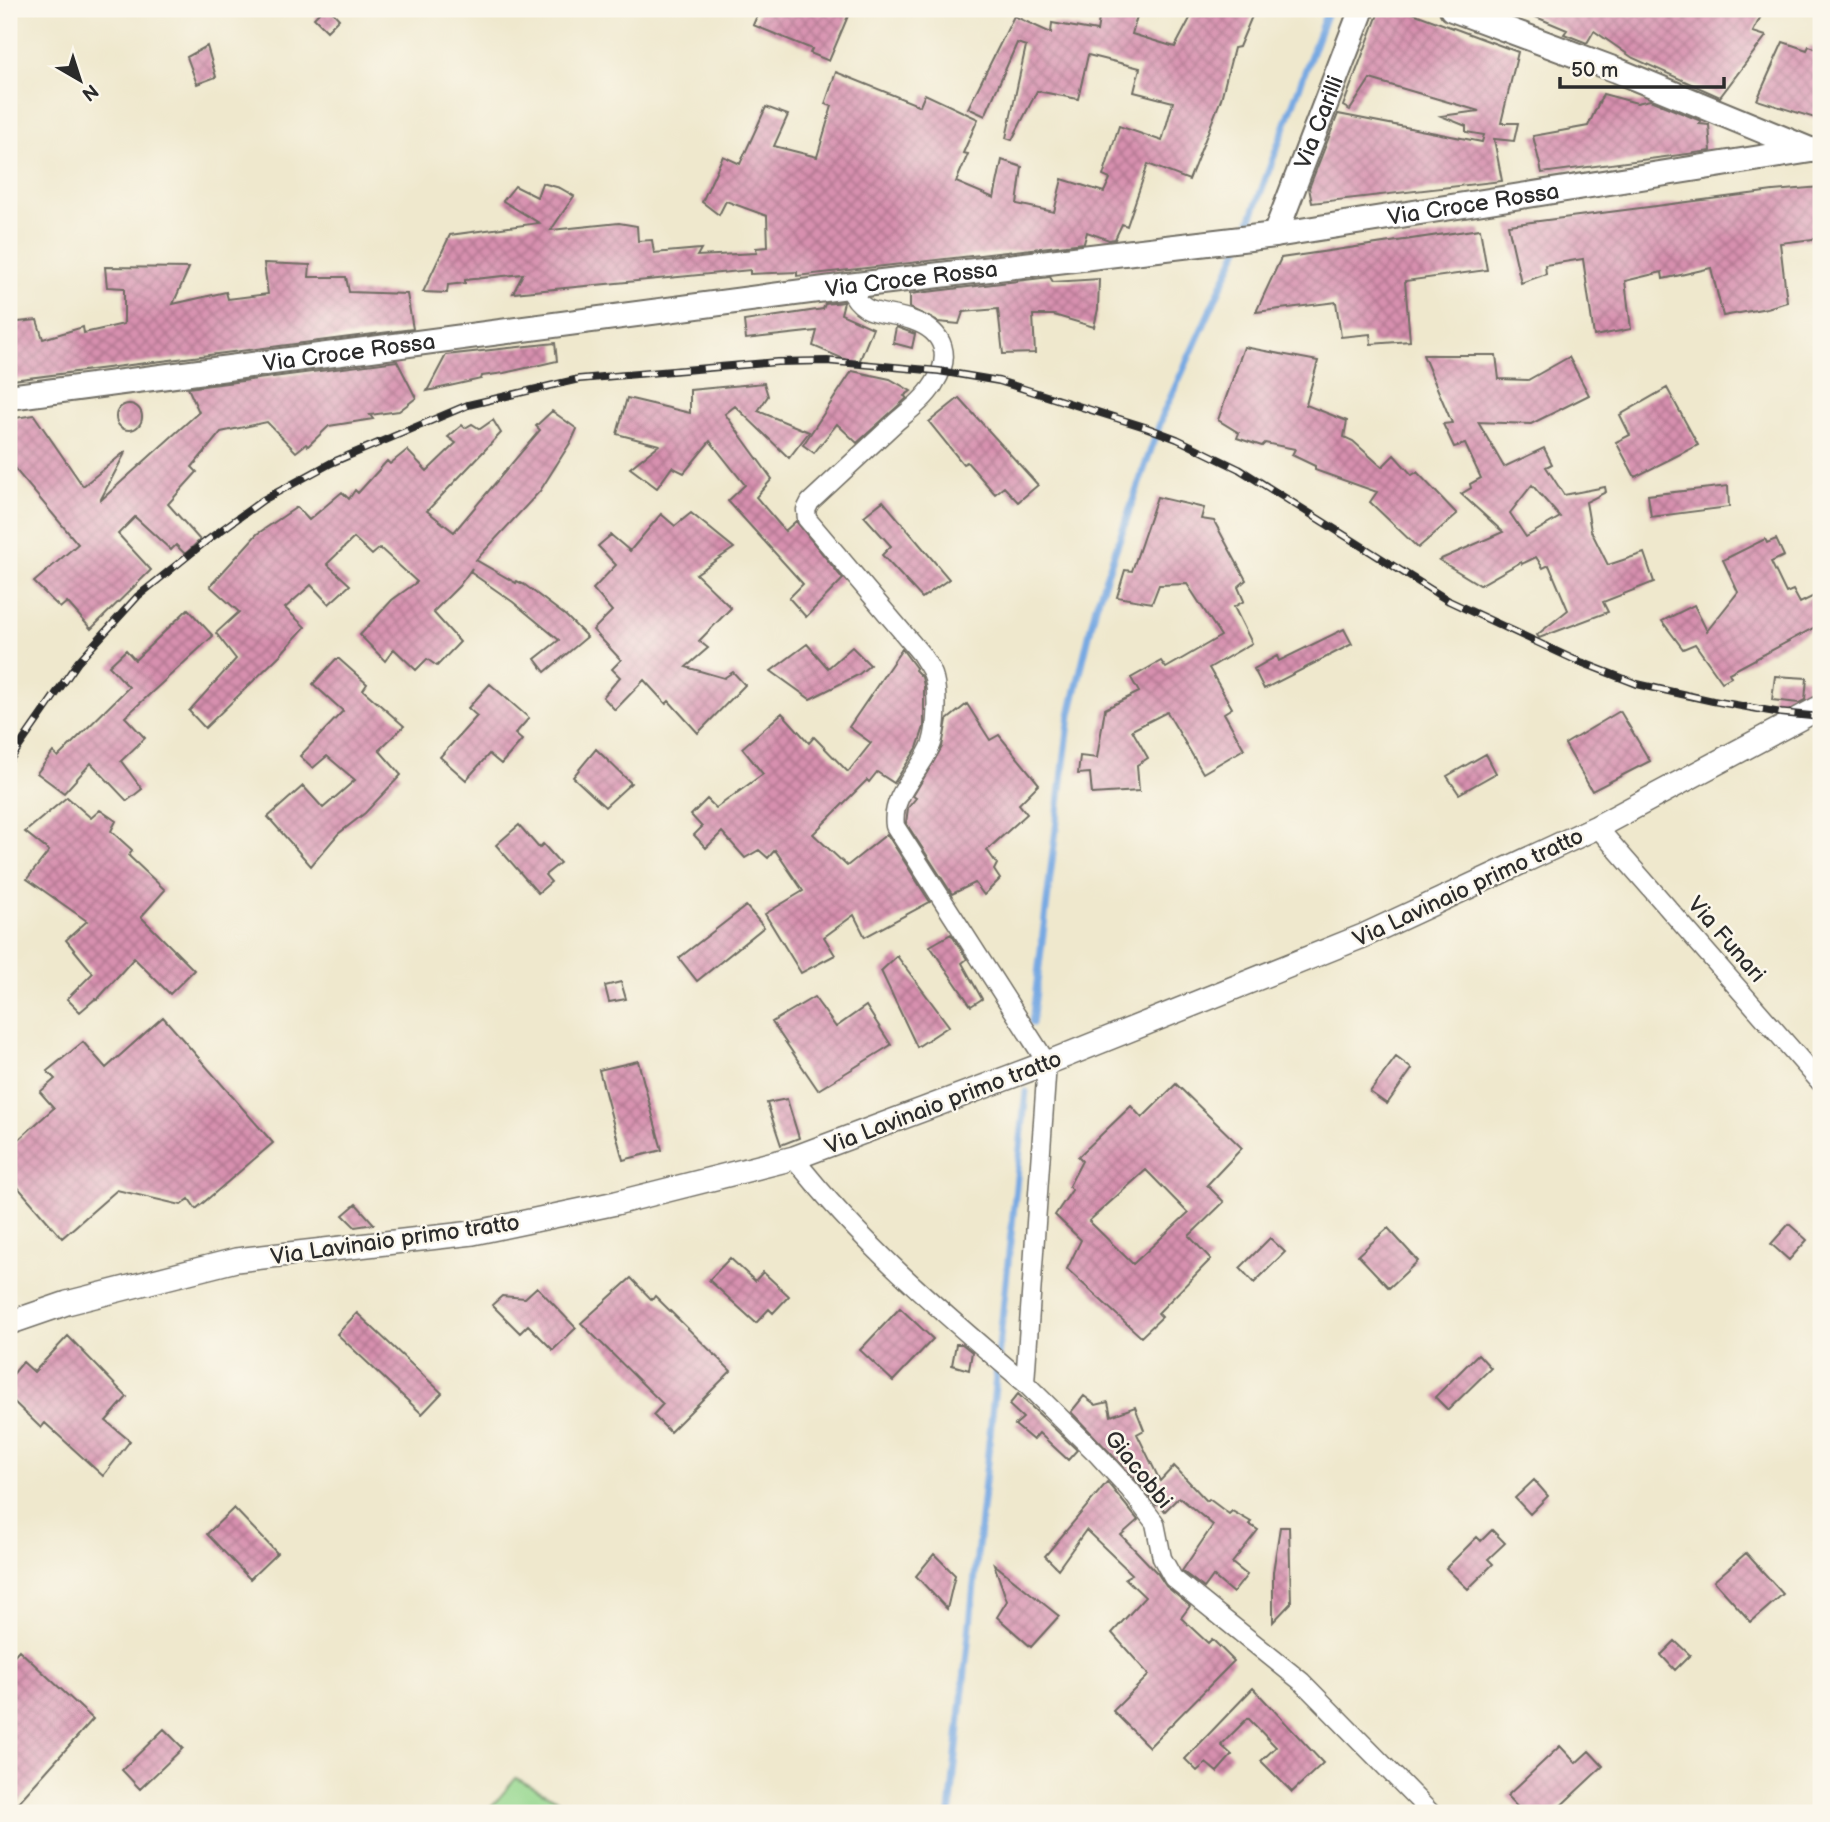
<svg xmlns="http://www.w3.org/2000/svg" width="1830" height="1822" font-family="'Balsamiq Sans',sans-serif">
  <defs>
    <pattern id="building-cross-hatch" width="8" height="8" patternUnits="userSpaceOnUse" patternTransform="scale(1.75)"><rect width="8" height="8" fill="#d790af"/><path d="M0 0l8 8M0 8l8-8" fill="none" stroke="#af768f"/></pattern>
  </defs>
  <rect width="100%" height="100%" fill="#fbf7ec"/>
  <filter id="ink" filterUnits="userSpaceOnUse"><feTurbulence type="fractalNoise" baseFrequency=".0143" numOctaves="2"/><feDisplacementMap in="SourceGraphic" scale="14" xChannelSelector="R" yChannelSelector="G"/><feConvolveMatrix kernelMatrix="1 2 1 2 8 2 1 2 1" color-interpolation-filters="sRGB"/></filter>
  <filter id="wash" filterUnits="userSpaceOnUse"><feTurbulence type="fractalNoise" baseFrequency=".00686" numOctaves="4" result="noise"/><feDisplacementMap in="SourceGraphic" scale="28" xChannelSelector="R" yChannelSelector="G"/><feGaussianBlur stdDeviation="1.57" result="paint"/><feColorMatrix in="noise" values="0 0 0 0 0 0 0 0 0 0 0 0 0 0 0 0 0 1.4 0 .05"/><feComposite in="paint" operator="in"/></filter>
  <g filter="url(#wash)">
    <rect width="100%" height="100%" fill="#efe8cd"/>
    <path fill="#95d78e" stroke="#60815c" stroke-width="2" d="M 516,1778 L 581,1813 L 486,1813 Z"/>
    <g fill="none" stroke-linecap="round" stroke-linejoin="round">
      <path stroke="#77a9e2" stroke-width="7" d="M 1245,235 L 1328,9
        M 1032,1023 L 1070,715 L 1096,606 L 1164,412 L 1240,245
        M 950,1813 L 1026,1092"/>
    </g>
    <g id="blocks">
      <path fill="url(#building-cross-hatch)" fill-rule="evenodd" d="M 323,9 L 330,9 L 339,19 L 327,31 L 314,18 Z
        M 760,9 L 851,9 L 829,61 L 810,53 L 812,49 L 753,25 Z
        M 1105,9 L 1139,9 L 1132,34 L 1175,47 L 1195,9 L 1255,9 L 1239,47 L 1234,48 L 1221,99 L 1189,180 L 1148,164 L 1127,226 L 1122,224 L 1115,239 L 1109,240 L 1087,232 L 1084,243 L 797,276 L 797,272 L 750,274 L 750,270 L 513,293 L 523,274 L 465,280 L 465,283 L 448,285 L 447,293 L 423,292 L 450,235 L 539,223 L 503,201 L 515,186 L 537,197 L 542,183 L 560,188 L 574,196 L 551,230 L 619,223 L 637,226 L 638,241 L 652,240 L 654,253 L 701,249 L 697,256 L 757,253 L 756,248 L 768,247 L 767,216 L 726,201 L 719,215 L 702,202 L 723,156 L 740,164 L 766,107 L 788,115 L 774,146 L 817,157 L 832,106 L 825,104 L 836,72 L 920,106 L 925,94 L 978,119 L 963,153 L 968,154 L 956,182 L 994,198 L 1002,160 L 1022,167 L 1017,204 L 1054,212 L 1062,179 L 1104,192 L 1110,179 L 1103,176 L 1119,126 L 1162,141 L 1173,102 L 1134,92 L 1140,68 L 1088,55 L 1078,99 L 1037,91 L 1012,140 L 1006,138 L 1026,46 L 1017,43 L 985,116 L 968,108 L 1014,16 L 1051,33 L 1052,23 L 1097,31 L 1100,13 L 1105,14 Z
        M 1380,9 L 1402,9 L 1518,52 L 1501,123 L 1518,123 L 1514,141 L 1494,139 L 1502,181 L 1312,203 L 1309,188 L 1338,114 L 1482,142 L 1484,135 L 1466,132 L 1466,126 L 1441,116 L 1479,111 L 1370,79 L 1350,110 L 1343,106 Z
        M 1517,9 L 1747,9 L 1761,16 L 1753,32 L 1766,36 L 1720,97 L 1633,58 L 1594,31 L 1587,43 L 1564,34 L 1567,30 Z
        M 1783,42 L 1807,50 L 1809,46 L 1821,50 L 1821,120 L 1757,100 Z
        M 207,46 L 216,77 L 197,84 L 187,57 Z
        M 1603,94 L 1637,103 L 1650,100 L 1701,121 L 1699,124 L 1709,125 L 1711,151 L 1542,173 L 1533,136 L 1588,126 Z
        M 1821,187 L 1821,238 L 1780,243 L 1787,302 L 1767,308 L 1723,316 L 1711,268 L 1663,279 L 1662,272 L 1625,281 L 1631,329 L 1594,336 L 1583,259 L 1545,265 L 1546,274 L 1521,283 L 1508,225 L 1773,191 Z
        M 1480,229 L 1487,270 L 1405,281 L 1410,341 L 1371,344 L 1370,334 L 1341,337 L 1336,302 L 1256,312 L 1281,258 Z
        M 264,263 L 310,265 L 309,277 L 346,277 L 349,292 L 407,294 L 413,329 L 12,380 L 9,323 L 37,320 L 43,339 L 83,327 L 84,333 L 124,324 L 124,288 L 107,287 L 105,267 L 189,268 L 173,304 L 226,292 L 228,299 L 268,294 Z
        M 1050,277 L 1053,282 L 1099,279 L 1098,309 L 1094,327 L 1054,315 L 1033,315 L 1035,353 L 1003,354 L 998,309 L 963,312 L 959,324 L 938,322 L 910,308 L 910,294 Z
        M 844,302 L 841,314 L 873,328 L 858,365 L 813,346 L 817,331 L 746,339 L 744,321 L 823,309 L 825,304 Z
        M 896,327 L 915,334 L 912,348 L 893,343 Z
        M 555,343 L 557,361 L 504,373 L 482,376 L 481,379 L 427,391 L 446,355 Z
        M 1244,347 L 1318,361 L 1306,405 L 1347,421 L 1344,437 L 1353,441 L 1382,467 L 1394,455 L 1412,475 L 1417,472 L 1457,514 L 1418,548 L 1370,502 L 1377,492 L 1315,470 L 1315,466 L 1292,455 L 1295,449 L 1265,443 L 1262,446 L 1237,438 L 1239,433 L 1218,420 Z
        M 1423,355 L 1496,355 L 1499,379 L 1528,380 L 1569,357 L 1589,395 L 1531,424 L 1478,422 L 1504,467 L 1544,448 L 1552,464 L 1546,467 L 1564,495 L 1605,487 L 1606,492 L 1586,502 L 1591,531 L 1608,565 L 1644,553 L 1654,582 L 1603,602 L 1608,612 L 1539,638 L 1537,635 L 1568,610 L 1549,565 L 1543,568 L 1536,557 L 1522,564 L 1521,562 L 1480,585 L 1439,560 L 1503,532 L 1461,494 L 1471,488 L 1470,484 L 1481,478 L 1465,444 L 1454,447 L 1443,424 L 1452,423 ZM 1532,485 L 1560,517 L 1526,537 L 1510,513 Z
        M 397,361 L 416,398 L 399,411 L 370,415 L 373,419 L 329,426 L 308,446 L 306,444 L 296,452 L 267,422 L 221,432 L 192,467 L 197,472 L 168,504 L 200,540 L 185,554 L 176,545 L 171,550 L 135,517 L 118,534 L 151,570 L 91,629 L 67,602 L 60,608 L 34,582 L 78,544 L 9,462 L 9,419 L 34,415 L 83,486 L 126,451 L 100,501 L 199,412 L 188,388 Z
        M 852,371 L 890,379 L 911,391 L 904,396 L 907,398 L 857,443 L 837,424 L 814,453 L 803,445 Z
        M 764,383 L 768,396 L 758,411 L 809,432 L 789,458 L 735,406 L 725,414 L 772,479 L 756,497 L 785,531 L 796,521 L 843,579 L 806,617 L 789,598 L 803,584 L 728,501 L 745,485 L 710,441 L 684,473 L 672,467 L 657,488 L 630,468 L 659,445 L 617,434 L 627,398 L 690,413 L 690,390 Z
        M 1667,388 L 1698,445 L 1635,477 L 1616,442 L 1630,435 L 1620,415 Z
        M 959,398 L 1038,485 L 1018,502 L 1004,487 L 995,494 L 967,462 L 963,464 L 929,422 Z
        M116 417a13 13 0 1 1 26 0a13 13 0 1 1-26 0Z
        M 552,411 L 577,429 L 572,440 L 540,491 L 476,560 L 516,583 L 517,581 L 525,585 L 566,616 L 587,637 L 545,672 L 535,659 L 559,640 L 513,602 L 470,572 L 472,568 L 459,586 L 433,612 L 460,642 L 437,666 L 427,659 L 416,670 L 394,649 L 385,661 L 360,635 L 392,600 L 417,582 L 380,548 L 372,555 L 354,538 L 327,564 L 350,585 L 329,604 L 311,585 L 285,608 L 305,627 L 280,655 L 205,728 L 189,711 L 236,659 L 216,633 L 239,612 L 210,586 L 257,534 L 297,507 L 309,520 L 342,492 L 349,499 L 355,490 L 358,493 L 387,461 L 390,464 L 407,450 L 427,471 L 456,443 L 448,437 L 462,425 L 465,428 L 472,424 L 480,429 L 493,420 L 501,433 L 427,511 L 454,532 L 540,430 L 536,426 Z
        M 1728,486 L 1729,507 L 1651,517 L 1648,495 Z
        M 1157,497 L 1204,508 L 1201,519 L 1214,521 L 1246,580 L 1238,587 L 1244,601 L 1234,607 L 1252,643 L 1209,668 L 1232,708 L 1224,713 L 1244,749 L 1203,773 L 1167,712 L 1132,730 L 1148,758 L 1137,765 L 1139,791 L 1092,794 L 1090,773 L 1078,774 L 1080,756 L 1097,758 L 1105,709 L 1139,692 L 1131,678 L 1161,661 L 1166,668 L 1221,636 L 1187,584 L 1159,585 L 1152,603 L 1117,597 L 1125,570 L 1132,571 Z
        M 883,501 L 949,579 L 922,598 L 882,555 L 891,546 L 864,516 Z
        M 691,513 L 734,548 L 696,574 L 731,608 L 699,641 L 708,648 L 686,667 L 724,678 L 733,672 L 745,685 L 698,733 L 669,701 L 666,704 L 644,680 L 615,710 L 603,697 L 620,677 L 612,669 L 621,660 L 593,630 L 612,611 L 593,589 L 616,565 L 598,546 L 611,535 L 630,551 L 661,514 L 675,526 Z
        M 1765,539 L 1767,543 L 1776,539 L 1784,556 L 1771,562 L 1786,593 L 1793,590 L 1800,603 L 1816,595 L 1821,605 L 1821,624 L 1729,673 L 1731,677 L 1722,682 L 1695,644 L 1683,649 L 1662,621 L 1694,605 L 1707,631 L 1738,592 L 1723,560 Z
        M 188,609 L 213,636 L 125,717 L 145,738 L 121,761 L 142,789 L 127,801 L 91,763 L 64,793 L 37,773 L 53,752 L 58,757 L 129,687 L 109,666 L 126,650 L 135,660 Z
        M 1344,629 L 1352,644 L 1264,689 L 1254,669 L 1277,656 L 1279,661 Z
        M 807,644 L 828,668 L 852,647 L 870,665 L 858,675 L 810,699 L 771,671 Z
        M 902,649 L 916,668 L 915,670 L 922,677 L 924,686 L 924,727 L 917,748 L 894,783 L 877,772 L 869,782 L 867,780 L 813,834 L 847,866 L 887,834 L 930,902 L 865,937 L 854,915 L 824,937 L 835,955 L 801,973 L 765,914 L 803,891 L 775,850 L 768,858 L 759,850 L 745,858 L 722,832 L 706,848 L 694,835 L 702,827 L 691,815 L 707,799 L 716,808 L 763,774 L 742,748 L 782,713 L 809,743 L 814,737 L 848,772 L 871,743 L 849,727 Z
        M 336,659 L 339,659 L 367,684 L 363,690 L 404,726 L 379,750 L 401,775 L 365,813 L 338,834 L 311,866 L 268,817 L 303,786 L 323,808 L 355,780 L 327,756 L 313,768 L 300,756 L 343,711 L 313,684 Z
        M 1775,676 L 1807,678 L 1805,700 L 1799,703 L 1772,700 Z
        M 490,684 L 529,718 L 515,734 L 522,740 L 501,764 L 489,754 L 466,780 L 440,757 L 477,716 L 468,708 Z
        M 967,704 L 990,740 L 999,735 L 1039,784 L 1019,804 L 1027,814 L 987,850 L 997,864 L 994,870 L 1000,879 L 984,895 L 975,883 L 952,894 L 906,823 L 908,808 L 916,798 L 913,796 L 942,747 L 947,720 Z
        M 1620,711 L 1650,761 L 1592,791 L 1565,744 Z
        M 596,749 L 631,783 L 605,807 L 573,777 Z
        M 1486,754 L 1496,773 L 1459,794 L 1447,776 Z
        M 67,797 L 91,818 L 100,810 L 116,821 L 111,831 L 132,850 L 129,856 L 165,890 L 141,917 L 194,970 L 170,994 L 134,958 L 97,1000 L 95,999 L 80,1012 L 67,999 L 93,973 L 66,940 L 87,921 L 27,879 L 49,851 L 25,832 Z
        M 519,825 L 539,848 L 543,844 L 560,863 L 545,875 L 551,882 L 538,893 L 496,845 Z
        M 746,906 L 764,927 L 697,981 L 679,958 Z
        M 951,934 L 967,959 L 962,963 L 982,999 L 971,1006 L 930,946 Z
        M 897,956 L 949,1026 L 917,1047 L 881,971 Z
        M 621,982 L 626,999 L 609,1002 L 605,986 Z
        M 814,997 L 836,1027 L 866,1006 L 891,1045 L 818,1090 L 772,1022 Z
        M 163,1017 L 273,1143 L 196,1209 L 189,1199 L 181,1205 L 117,1190 L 62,1238 L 9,1177 L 9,1148 L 54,1108 L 40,1092 L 55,1079 L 47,1071 L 83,1042 L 106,1068 Z
        M 1396,1057 L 1412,1069 L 1387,1104 L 1370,1092 Z
        M 638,1061 L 662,1150 L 623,1160 L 599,1070 Z
        M 1176,1084 L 1242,1148 L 1207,1185 L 1224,1202 L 1189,1236 L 1211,1259 L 1158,1313 L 1162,1317 L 1141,1337 L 1067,1269 L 1081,1240 L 1055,1215 L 1072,1190 L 1069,1186 L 1082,1161 L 1078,1157 L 1131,1106 L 1142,1118 ZM 1146,1170 L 1188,1213 L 1133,1264 L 1089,1221 Z
        M 787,1099 L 799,1138 L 781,1145 L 767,1103 Z
        M 356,1204 L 374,1224 L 355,1227 L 343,1215 Z
        M 1789,1224 L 1807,1240 L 1789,1260 L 1771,1244 Z
        M 1388,1228 L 1418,1261 L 1389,1288 L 1358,1255 Z
        M 1270,1238 L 1285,1252 L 1254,1283 L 1240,1268 Z
        M 730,1258 L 755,1281 L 763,1272 L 789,1296 L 773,1313 L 769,1309 L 756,1323 L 709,1280 Z
        M 631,1278 L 652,1300 L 655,1296 L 731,1371 L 670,1432 L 653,1415 L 663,1404 L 581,1323 Z
        M 537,1287 L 576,1328 L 553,1350 L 528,1325 L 520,1333 L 492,1305 L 502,1296 L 525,1298 Z
        M 900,1308 L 933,1339 L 893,1381 L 860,1350 Z
        M 357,1313 L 442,1393 L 422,1414 L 337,1334 Z
        M 68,1336 L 127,1397 L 106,1421 L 130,1441 L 103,1476 L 45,1423 L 41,1428 L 9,1397 L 9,1379 L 23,1362 L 34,1372 Z
        M 956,1344 L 962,1344 L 972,1352 L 969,1370 L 952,1365 Z
        M 1478,1354 L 1491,1368 L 1448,1410 L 1435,1397 Z
        M 1018,1394 L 1077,1450 L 1068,1460 L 1039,1433 L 1033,1440 L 1015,1425 L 1023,1418 L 1009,1405 Z
        M 1084,1396 L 1096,1405 L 1108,1402 L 1111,1416 L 1135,1407 L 1144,1430 L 1137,1434 L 1160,1481 L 1174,1466 L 1207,1501 L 1209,1499 L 1229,1514 L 1232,1511 L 1251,1522 L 1249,1524 L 1258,1530 L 1232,1563 L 1247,1575 L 1233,1593 L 1213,1576 L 1204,1588 L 1182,1571 L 1213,1525 L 1179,1497 L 1165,1511 L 1158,1504 L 1156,1505 L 1138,1482 L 1071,1412 Z
        M 1534,1480 L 1548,1496 L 1530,1514 L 1515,1498 Z
        M 1107,1482 L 1138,1520 L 1121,1535 L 1158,1574 L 1166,1586 L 1190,1606 L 1181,1618 L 1208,1643 L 1212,1639 L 1234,1661 L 1149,1747 L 1113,1711 L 1149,1675 L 1112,1633 L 1145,1597 L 1125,1578 L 1132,1574 L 1086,1530 L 1058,1569 L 1045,1556 Z
        M 234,1508 L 277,1553 L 250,1579 L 207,1534 Z
        M 1280,1527 L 1289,1527 L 1291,1603 L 1273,1622 L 1273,1572 Z
        M 1492,1530 L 1505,1543 L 1488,1559 L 1493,1564 L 1468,1589 L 1446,1568 L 1477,1537 L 1481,1541 Z
        M 1746,1553 L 1783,1594 L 1751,1622 L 1714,1581 Z
        M 934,1554 L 955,1575 L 947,1609 L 916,1576 Z
        M 994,1564 L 1059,1616 L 1031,1647 L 997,1617 L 1007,1601 Z
        M 1675,1641 L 1690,1655 L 1675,1670 L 1661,1655 Z
        M 19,1650 L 93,1719 L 9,1813 L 9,1661 Z
        M 1253,1688 L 1323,1763 L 1292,1792 L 1261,1761 L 1276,1747 L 1248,1718 L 1221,1745 L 1232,1755 L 1217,1772 L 1206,1763 L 1197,1771 L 1185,1759 Z
        M 164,1729 L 183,1748 L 140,1789 L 122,1770 Z
        M 1560,1746 L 1576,1763 L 1589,1751 L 1603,1766 L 1553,1813 L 1523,1813 L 1507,1796 Z"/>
    </g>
  </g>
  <g filter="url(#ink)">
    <use href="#blocks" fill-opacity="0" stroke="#706d64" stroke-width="2"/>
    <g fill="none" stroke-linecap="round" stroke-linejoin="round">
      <g stroke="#706d64" stroke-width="21">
        <path id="minor" d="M 848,286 C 864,321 885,309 914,321 C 945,332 952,357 934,384 C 925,399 909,411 896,422 C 867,449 839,475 810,502 L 806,510 L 807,519 L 921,654 C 925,661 932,669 934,678 C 938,694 937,727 932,743 C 922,772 890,793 895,826 L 1047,1063 L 1025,1383 L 1096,1453 L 1130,1490 L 1155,1523 L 1162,1558 L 1173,1578 L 1302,1682 L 1431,1813
          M 1597,827 L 1821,1083
          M 794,1158 C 860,1243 944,1314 1025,1383"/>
      </g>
      <g stroke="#706d64" stroke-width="26">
        <path id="tertiary" d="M 9,1323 L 67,1303 L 236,1260 L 473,1233 L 616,1203 L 794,1158 L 1047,1063 L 1363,936 L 1597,827 L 1821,707"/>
      </g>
      <g stroke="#706d64" stroke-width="28">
        <g id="secondary">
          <path d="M 1452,9 L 1616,70 L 1810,150"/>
          <path id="s1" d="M 1275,235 L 1362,9"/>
          <path id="s2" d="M 9,397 L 848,286 L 1275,235 L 1811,150"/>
        </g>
      </g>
      <use href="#minor" stroke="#fff" stroke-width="18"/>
      <use href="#tertiary" stroke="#fff" stroke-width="23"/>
      <use href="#secondary" stroke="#fff" stroke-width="24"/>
      <g stroke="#2b2b2b" stroke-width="8">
        <path id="rail" d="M 9,761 L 78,662 L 138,596 L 205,542 L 263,500 L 331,463 L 468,405 L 579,379 L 777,362 L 827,361 L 939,371 L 999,381 L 1145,427 L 1177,439 L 1239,469 L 1449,601 L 1573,659 L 1637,684 L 1713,701 L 1781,713 L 1821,717"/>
      </g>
      <use href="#rail" stroke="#fbf7ec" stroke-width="5" stroke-dasharray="16" stroke-linecap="butt"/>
    </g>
  </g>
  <g text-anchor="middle" stroke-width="5" stroke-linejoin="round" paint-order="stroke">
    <g font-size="23" fill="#2b2b2b" stroke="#fbf7ec">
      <text dy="8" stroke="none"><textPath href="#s1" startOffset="121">Via Carilli</textPath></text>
      <text dy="8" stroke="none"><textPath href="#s2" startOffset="1477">Via Croce Rossa</textPath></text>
      <text dy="8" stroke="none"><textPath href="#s2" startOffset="910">Via Croce Rossa</textPath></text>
      <text dy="8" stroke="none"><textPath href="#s2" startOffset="343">Via Croce Rossa</textPath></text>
      <text transform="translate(1468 887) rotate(-25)" y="8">Via Lavinaio primo tratto</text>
      <text transform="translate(1727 939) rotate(49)" y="8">Via Funari</text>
      <text transform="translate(943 1102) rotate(-21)" y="8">Via Lavinaio primo tratto</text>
      <text transform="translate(395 1239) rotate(-8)" y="8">Via Lavinaio primo tratto</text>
      <text transform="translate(1139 1469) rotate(51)" y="8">Giacobbi</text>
    </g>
  </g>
  <rect width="1830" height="1822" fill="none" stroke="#fbf7ec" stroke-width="35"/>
  <g transform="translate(80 80) rotate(141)" stroke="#fbf7ec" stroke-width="5" paint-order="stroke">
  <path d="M0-5L12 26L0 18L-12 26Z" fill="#2b2b2b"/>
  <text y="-10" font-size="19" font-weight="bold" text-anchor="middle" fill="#2b2b2b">N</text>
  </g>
  <path d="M1560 77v10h164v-10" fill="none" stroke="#2b2b2b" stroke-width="3.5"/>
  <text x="1571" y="77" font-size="21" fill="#2b2b2b" stroke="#fbf7ec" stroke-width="5" paint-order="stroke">50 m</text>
</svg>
